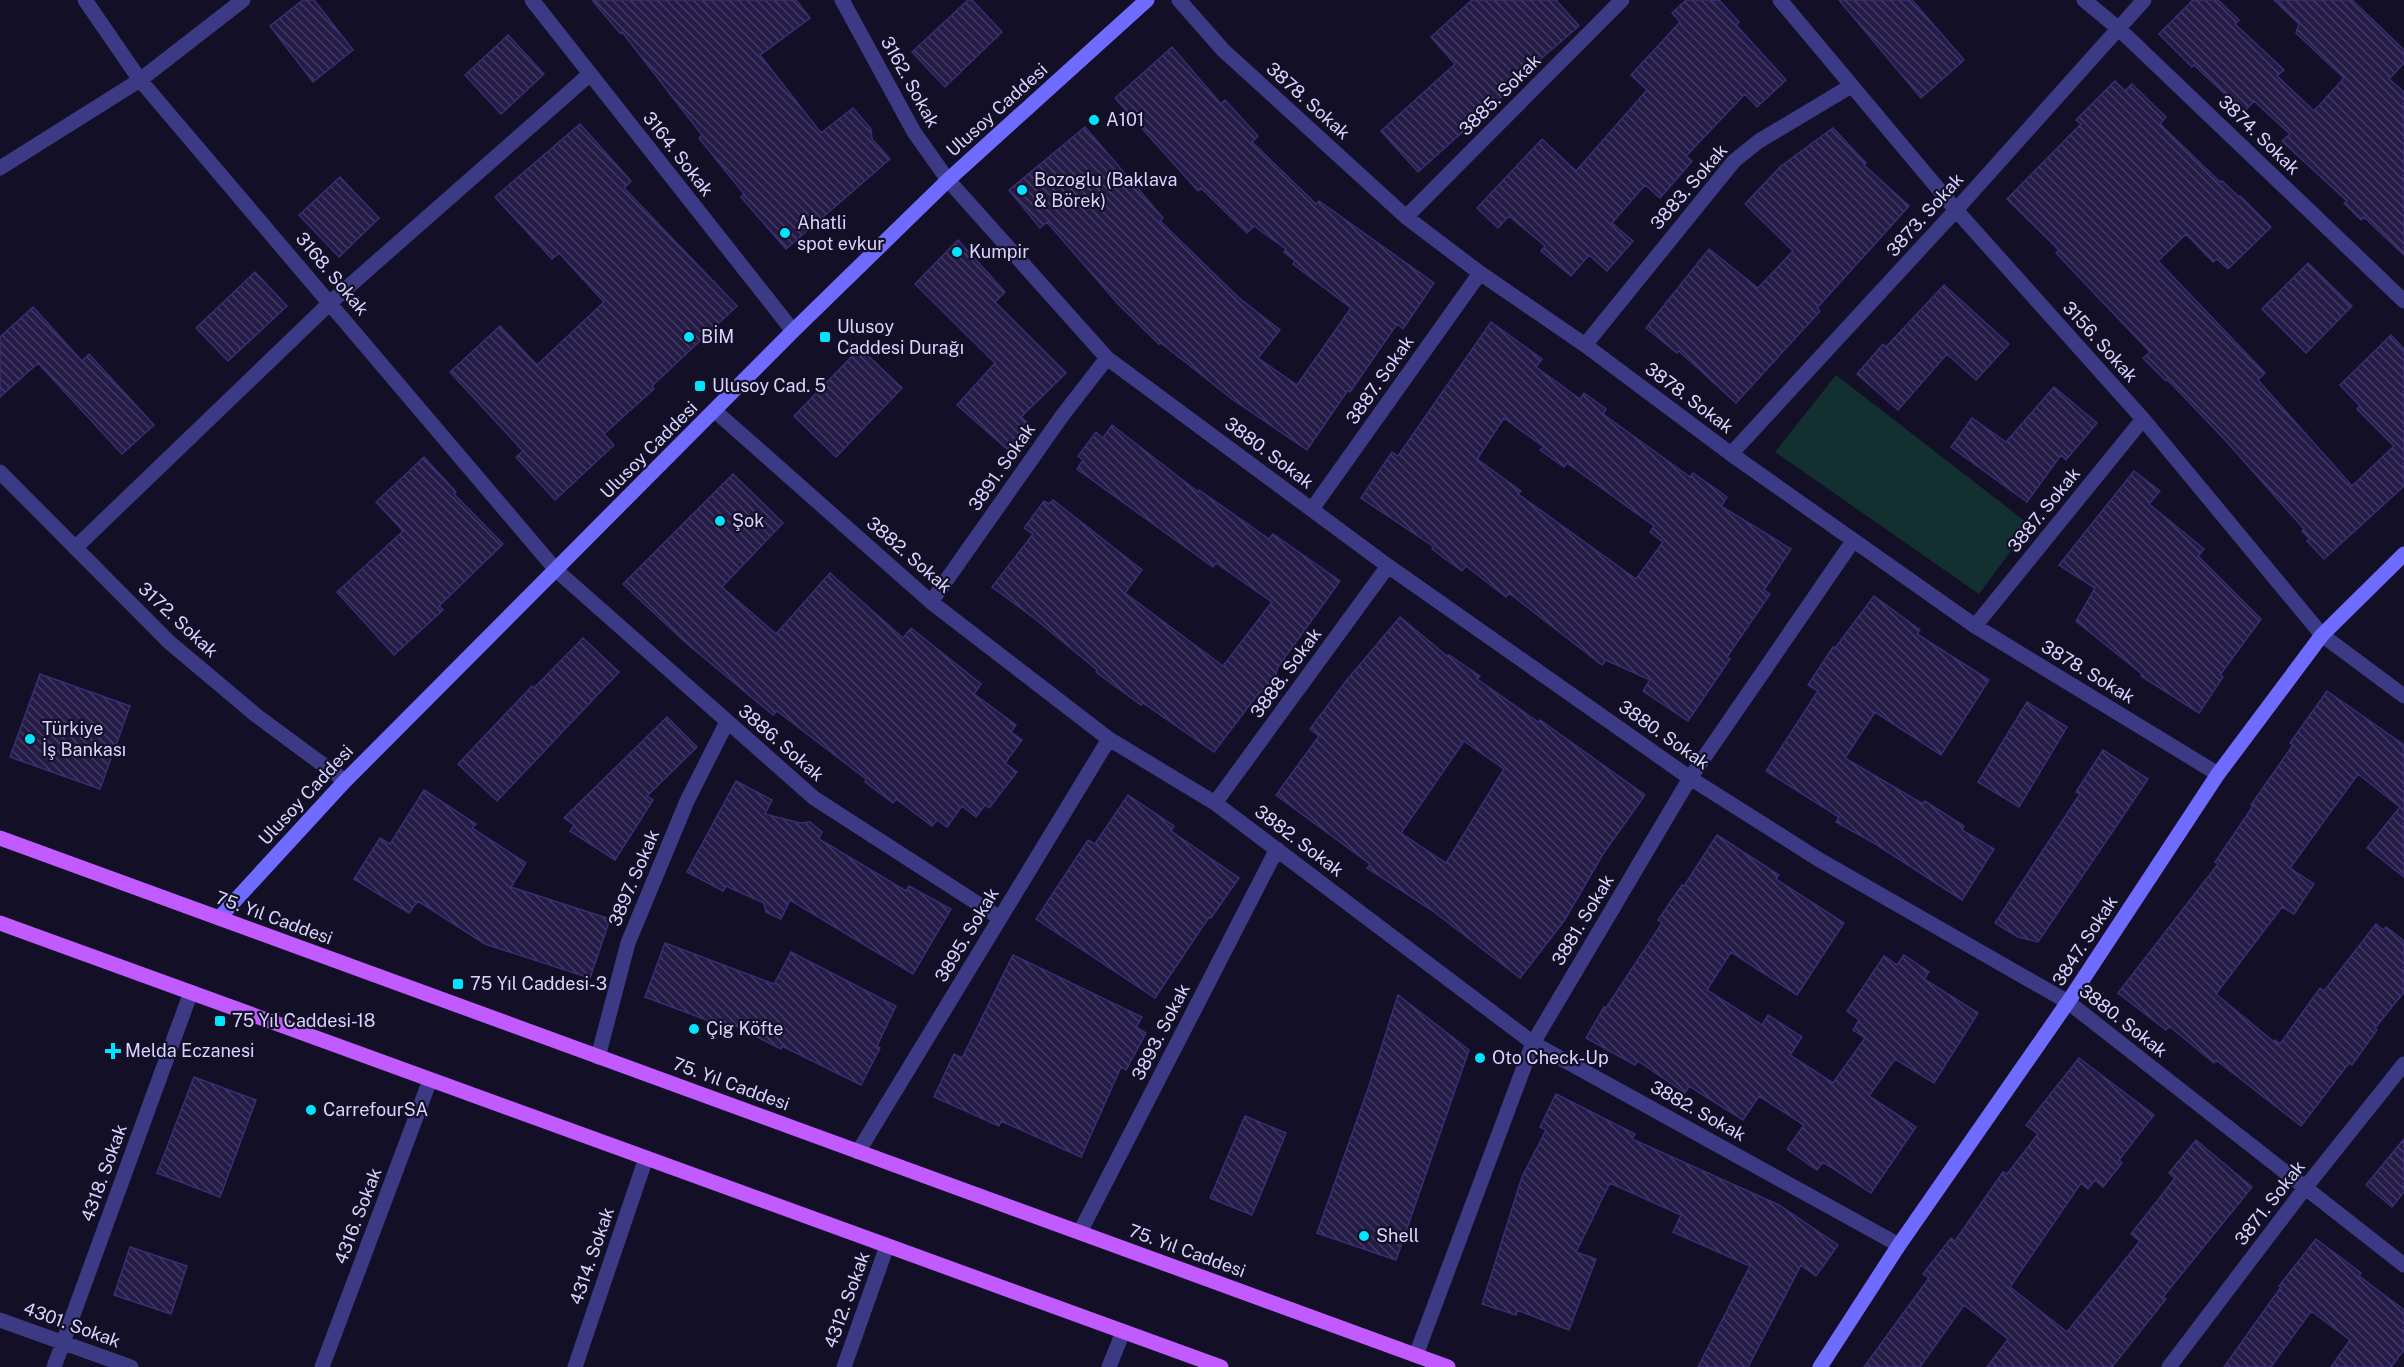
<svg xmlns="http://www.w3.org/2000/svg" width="2404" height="1367" font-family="'Public Sans',sans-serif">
  <defs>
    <pattern id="building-back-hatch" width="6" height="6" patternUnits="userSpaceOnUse" patternTransform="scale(1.5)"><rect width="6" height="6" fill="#241b47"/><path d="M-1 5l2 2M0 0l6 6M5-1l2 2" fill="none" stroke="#433b63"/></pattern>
  </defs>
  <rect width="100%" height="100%" fill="#130f26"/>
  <path fill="#12302f" d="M 1836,375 L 2030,525 L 1979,594 L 1775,452 Z"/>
  <path fill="url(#building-back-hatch)" stroke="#3b2d73" stroke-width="1.5" fill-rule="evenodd" d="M 303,0 L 314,0 L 353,50 L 313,82 L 270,26 Z
    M 592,0 L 796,0 L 810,18 L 760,55 L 821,133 L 853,108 L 871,129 L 872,139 L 890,159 L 786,249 L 741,197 L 744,194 L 699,138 L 702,135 L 622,32 L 620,33 Z
    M 968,0 L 972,0 L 1002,32 L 945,87 L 912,52 Z
    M 1472,0 L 1556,0 L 1579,26 L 1514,82 L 1516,84 L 1418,172 L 1381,131 L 1455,64 L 1431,37 Z
    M 1686,0 L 1719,0 L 1739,22 L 1736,25 L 1786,80 L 1757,107 L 1745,94 L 1686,156 L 1692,161 L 1660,198 L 1645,185 L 1612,223 L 1633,241 L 1607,271 L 1589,255 L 1571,276 L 1541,251 L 1545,246 L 1509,216 L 1498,228 L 1477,208 L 1542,139 L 1576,171 L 1647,90 L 1631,75 L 1680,22 L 1672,13 Z
    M 1839,0 L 1912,0 L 1964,60 L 1921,98 Z
    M 2193,0 L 2218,0 L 2239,20 L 2235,24 L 2284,70 L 2277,76 L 2314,111 L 2344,78 L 2296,33 L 2299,24 L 2274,0 L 2352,0 L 2404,50 L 2404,63 L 2389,79 L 2404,92 L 2404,255 L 2364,217 L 2361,220 L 2344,203 L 2347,201 L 2282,141 L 2290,134 L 2254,101 L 2244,112 L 2194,65 L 2192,67 L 2159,34 Z
    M 508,35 L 544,74 L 501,114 L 465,75 Z
    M 1172,47 L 1221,104 L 1225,100 L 1258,136 L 1252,142 L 1316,204 L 1319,201 L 1434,283 L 1403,329 L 1397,324 L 1350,392 L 1348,390 L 1307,450 L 1232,399 L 1161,343 L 1159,344 L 1118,304 L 1047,222 L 1040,228 L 1009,190 L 1085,127 L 1163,218 L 1160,221 L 1238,297 L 1280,330 L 1258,358 L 1297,385 L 1351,308 L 1293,264 L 1295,261 L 1284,252 L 1286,249 L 1254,226 L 1247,233 L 1201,188 L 1198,191 L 1115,98 Z
    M 2115,81 L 2125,91 L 2132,84 L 2166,117 L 2160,124 L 2220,182 L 2222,181 L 2239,197 L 2240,196 L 2271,227 L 2228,269 L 2217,259 L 2213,262 L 2186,234 L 2158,261 L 2265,373 L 2258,380 L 2352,486 L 2394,446 L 2357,409 L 2360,406 L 2340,385 L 2391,335 L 2404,349 L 2404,486 L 2324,559 L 2307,541 L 2310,539 L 2302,531 L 2304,529 L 2226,441 L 2167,379 L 2166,381 L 2143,358 L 2150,352 L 2056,253 L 2059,250 L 2007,199 L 2081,124 L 2076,120 Z
    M 580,124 L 631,181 L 624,188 L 737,306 L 652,386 L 654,389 L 604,434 L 614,445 L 555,500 L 516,457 L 523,451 L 450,372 L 500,326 L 537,365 L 604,302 L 559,253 L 552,259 L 495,197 Z
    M 1833,128 L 1866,163 L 1864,165 L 1909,206 L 1817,308 L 1820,311 L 1736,403 L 1679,351 L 1677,353 L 1646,328 L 1709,249 L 1758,288 L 1793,251 L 1745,204 L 1781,166 Z
    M 340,177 L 379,218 L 339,257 L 299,215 Z
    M 958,240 L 1005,292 L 995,302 L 1066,373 L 1021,417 L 1030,425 L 1007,449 L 957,405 L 995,363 L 915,284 Z
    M 2308,263 L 2352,306 L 2306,353 L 2262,309 Z
    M 255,272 L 287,306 L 228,361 L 196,328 Z
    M 1944,285 L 2009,344 L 1976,380 L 1947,354 L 1898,410 L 1857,374 L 1883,344 L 1886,347 Z
    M 33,307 L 82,361 L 89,354 L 154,425 L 122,454 L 38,363 L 0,397 L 0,337 Z
    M 1491,322 L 1542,359 L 1536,367 L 1580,399 L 1584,393 L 1606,409 L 1603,414 L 1690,477 L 1693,473 L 1727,497 L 1721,506 L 1791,549 L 1764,590 L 1770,594 L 1727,657 L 1730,659 L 1688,721 L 1643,691 L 1650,680 L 1606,660 L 1602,665 L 1509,593 L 1506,597 L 1466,566 L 1462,571 L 1432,549 L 1434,547 L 1361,498 L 1392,452 L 1398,456 ZM 1504,418 L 1544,447 L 1540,450 L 1564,467 L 1567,463 L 1654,526 L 1650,532 L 1663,542 L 1636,579 L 1518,494 L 1521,491 L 1477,459 Z
    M 860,348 L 902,388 L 836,457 L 794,416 Z
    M 2054,387 L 2097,423 L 2066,460 L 2061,455 L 2027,502 L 1951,447 L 1972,418 L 2006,442 Z
    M 1112,425 L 1198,492 L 1199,490 L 1269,539 L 1273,534 L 1340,581 L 1278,667 L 1273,684 L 1258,694 L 1214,752 L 1143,703 L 1141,705 L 1096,672 L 1097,670 L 1034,618 L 992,587 L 1033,534 L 1024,528 L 1044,501 L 1049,504 L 1053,500 L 1142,570 L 1125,593 L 1223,666 L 1272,602 L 1216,563 L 1213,567 L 1077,469 L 1083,460 L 1078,456 L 1096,432 L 1103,438 Z
    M 424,457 L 456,492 L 454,494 L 503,544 L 439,606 L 443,610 L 394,655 L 337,592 L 403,531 L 376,502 Z
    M 2134,471 L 2160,491 L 2149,504 L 2204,549 L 2198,556 L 2261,619 L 2220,675 L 2223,677 L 2199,713 L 2141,676 L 2142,674 L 2076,621 L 2095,588 L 2059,565 Z
    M 733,474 L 783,523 L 722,587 L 776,634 L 830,573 L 903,638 L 911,628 L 981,684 L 974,694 L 1016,725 L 1011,732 L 1022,740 L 1005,763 L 1017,772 L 989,808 L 985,805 L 976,817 L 962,806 L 947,827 L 937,820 L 932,826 L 896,799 L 893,803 L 865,782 L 866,779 L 777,711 L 773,715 L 685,642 L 623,584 Z
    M 1874,596 L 1920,630 L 1917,634 L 1989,680 L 1941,755 L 1875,712 L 1845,758 L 1923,804 L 1925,801 L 1964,826 L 1962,830 L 1994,849 L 1962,900 L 1874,843 L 1836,822 L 1839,817 L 1766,771 L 1818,691 L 1808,685 L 1833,647 L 1835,648 Z
    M 1400,617 L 1447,656 L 1449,655 L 1480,676 L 1477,679 L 1538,722 L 1540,720 L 1645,795 L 1603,854 L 1564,921 L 1520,978 L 1433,911 L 1367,868 L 1370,864 L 1276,795 L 1319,736 L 1310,729 L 1346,681 ZM 1464,741 L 1504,769 L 1446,863 L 1401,833 Z
    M 583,638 L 619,672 L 497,801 L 458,764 L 532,686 L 534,688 Z
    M 40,674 L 130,706 L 100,789 L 10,757 Z
    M 2327,691 L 2404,745 L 2404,877 L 2367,848 L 2400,807 L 2358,774 L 2290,868 L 2314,884 L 2294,914 L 2282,907 L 2216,994 L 2274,1042 L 2275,1040 L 2280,1044 L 2320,988 L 2324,991 L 2376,924 L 2383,930 L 2386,927 L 2404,941 L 2404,992 L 2375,1028 L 2377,1030 L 2352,1065 L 2349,1063 L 2301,1126 L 2216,1060 L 2214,1063 L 2169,1026 L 2166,1030 L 2118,993 L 2218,864 L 2215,862 L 2253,806 L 2251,805 L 2293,745 L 2290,743 Z
    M 2027,702 L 2067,727 L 2019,807 L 1978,782 Z
    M 667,717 L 697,747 L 647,796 L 653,800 L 615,860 L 570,831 L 574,825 L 564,818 Z
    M 2103,750 L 2148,779 L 2038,942 L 2018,937 L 1995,923 L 2080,794 L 2076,792 Z
    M 736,781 L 772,800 L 765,814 L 800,823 L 810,822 L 822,832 L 819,839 L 906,891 L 909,886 L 951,909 L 913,974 L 790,900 L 781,919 L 766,912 L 764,903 L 726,886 L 723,891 L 687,872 Z
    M 424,790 L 476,824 L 472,828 L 526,863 L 511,887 L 610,919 L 590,978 L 485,944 L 418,901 L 409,913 L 354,879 L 380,838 L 390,844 Z
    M 1128,795 L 1174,826 L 1171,831 L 1239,878 L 1211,918 L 1209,917 L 1155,998 L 1036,919 L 1088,840 L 1095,844 Z
    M 1717,835 L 1779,875 L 1776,879 L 1844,923 L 1797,995 L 1731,952 L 1707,990 L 1762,1025 L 1768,1015 L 1802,1037 L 1790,1055 L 1833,1083 L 1865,1038 L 1853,1030 L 1859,1020 L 1847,1011 L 1884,956 L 1897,965 L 1904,955 L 1929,972 L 1924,979 L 1978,1013 L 1934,1083 L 1895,1059 L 1869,1096 L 1916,1127 L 1871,1193 L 1823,1162 L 1817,1170 L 1787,1149 L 1804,1125 L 1759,1096 L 1743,1120 L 1689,1086 L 1685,1093 L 1638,1061 L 1635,1065 L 1586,1038 L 1604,1007 L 1606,1008 L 1662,923 L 1658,920 L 1682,885 L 1684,886 Z
    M 665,943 L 774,984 L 791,952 L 896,1006 L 877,1046 L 880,1048 L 861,1085 L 782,1046 L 781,1049 L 730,1023 L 728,1028 L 645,997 Z
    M 1013,955 L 1142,1017 L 1136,1027 L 1146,1033 L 1126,1070 L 1121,1067 L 1081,1157 L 1001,1121 L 999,1126 L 934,1097 L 954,1054 L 962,1058 Z
    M 1398,995 L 1469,1050 L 1396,1260 L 1317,1233 L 1369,1086 Z
    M 2079,1058 L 2154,1115 L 2119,1160 L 2122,1163 L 2103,1187 L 2095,1180 L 2088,1189 L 2081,1183 L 2010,1287 L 2067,1332 L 2140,1241 L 2131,1234 L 2175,1178 L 2169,1173 L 2196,1140 L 2252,1187 L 2163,1297 L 2166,1299 L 2112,1367 L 1987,1367 L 2008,1339 L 1964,1305 L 1920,1367 L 1864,1367 L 1929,1278 L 1923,1274 L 1951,1238 L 1955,1241 L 2003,1172 L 2007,1174 L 2038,1134 L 2026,1125 Z
    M 194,1077 L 256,1100 L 220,1197 L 157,1173 Z
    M 1556,1094 L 1635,1134 L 1632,1139 L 1779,1205 L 1838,1245 L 1816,1276 L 1801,1265 L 1748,1367 L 1698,1367 L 1750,1266 L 1673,1232 L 1681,1215 L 1610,1183 L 1576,1252 L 1596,1259 L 1569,1330 L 1517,1310 L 1516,1315 L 1482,1304 L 1522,1177 L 1546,1130 L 1540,1127 Z
    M 1245,1116 L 1286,1133 L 1252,1215 L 1210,1198 Z
    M 2404,1139 L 2404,1192 L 2392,1207 L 2366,1185 Z
    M 2316,1239 L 2361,1273 L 2359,1276 L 2404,1310 L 2404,1350 L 2391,1367 L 2331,1367 L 2350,1340 L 2311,1311 L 2271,1367 L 2224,1367 L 2281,1287 L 2279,1286 Z
    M 130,1247 L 187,1266 L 171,1314 L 114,1295 Z"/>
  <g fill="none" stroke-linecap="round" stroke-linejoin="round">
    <path stroke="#3d3a85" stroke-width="15" d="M 85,0 L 140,80 L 556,570 L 814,798 L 1000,918
      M 532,0 L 793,331
      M 842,0 L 914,132 L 948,180 L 1107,358 L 1388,566 L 1690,778 L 1818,859 L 2068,1002 L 2404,1265
      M 1179,0 L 1223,50 L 1406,217 L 1480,273 L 1585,345 L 1731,454 L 1975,626 L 2218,774
      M 1780,0 L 1956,210 L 2143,419 L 2322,635 L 2404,696
      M 2084,0 L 2119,29 L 2404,301
      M 0,168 L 140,80 L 243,0
      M 1406,217 L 1622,0
      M 1585,345 L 1734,161 L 1759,141 L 1851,86
      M 715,411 L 931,602 L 1109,739 L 1215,803 L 1533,1043 L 1899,1245
      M 1731,454 L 1956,210 L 2144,0
      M 0,472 L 169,642 L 257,716 L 345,781
      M 1312,509 L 1480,273
      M 75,548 L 331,302 L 590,74
      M 931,602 L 1062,416 L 1107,358
      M 1975,626 L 2143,419
      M 1215,803 L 1388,566
      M 598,1057 L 628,943 L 687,801 L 727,722
      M 858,1152 L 1109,739
      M 1080,1232 L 1277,849
      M 0,1320 L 131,1367
      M 1416,1355 L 1533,1043 L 1690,778 L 1853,541
      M 54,1367 L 191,992
      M 322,1367 L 430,1080
      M 575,1367 L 646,1158
      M 844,1367 L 887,1246
      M 1109,1367 L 1123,1332
      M 2169,1367 L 2305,1188 L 2404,1064"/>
    <path stroke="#6f6bff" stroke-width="15" d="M 219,918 L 345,781 L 793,331 L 948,180 L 1147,0
      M 1820,1367 L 1899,1245 L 2068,1002 L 2218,774 L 2322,635 L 2404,554"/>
    <path stroke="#c25bff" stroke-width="15" d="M 0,838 L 1448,1367
      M 0,923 L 1221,1367"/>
  </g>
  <g fill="#00e5ff" stroke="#130f26" stroke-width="2">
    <circle cx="1094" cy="120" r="6"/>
    <circle cx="1022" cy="190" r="6"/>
    <circle cx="785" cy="233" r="6"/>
    <circle cx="957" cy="252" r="6"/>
    <circle cx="689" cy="337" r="6"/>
    <rect x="819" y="331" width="12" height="12" rx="3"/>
    <rect x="694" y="380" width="12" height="12" rx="3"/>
    <circle cx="720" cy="521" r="6"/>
    <circle cx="30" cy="739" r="6"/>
    <rect x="452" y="978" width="12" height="12" rx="3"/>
    <rect x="214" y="1015" width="12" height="12" rx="3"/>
    <circle cx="694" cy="1029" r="6"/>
    <path d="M110 1042h6v6h6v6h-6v6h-6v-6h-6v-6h6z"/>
    <circle cx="1480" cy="1058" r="6"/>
    <circle cx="311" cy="1110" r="6"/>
    <circle cx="1364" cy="1236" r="6"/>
  </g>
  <g text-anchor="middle" stroke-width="4.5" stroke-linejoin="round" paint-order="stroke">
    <g font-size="18" fill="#d9d4ff" stroke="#130f26">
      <text transform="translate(910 82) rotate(61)" y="6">3162. Sokak</text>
      <text transform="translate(1500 95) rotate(-45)" y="6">3885. Sokak</text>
      <text transform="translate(1308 101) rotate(42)" y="6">3878. Sokak</text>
      <text transform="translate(997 110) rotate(-42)" y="6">Ulusoy Caddesi</text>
      <text transform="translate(2259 135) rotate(44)" y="6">3874. Sokak</text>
      <text transform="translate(678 154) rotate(52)" y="6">3164. Sokak</text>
      <text transform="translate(1689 187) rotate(-49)" y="6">3883. Sokak</text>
      <text transform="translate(1925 215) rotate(-48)" y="6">3873. Sokak</text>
      <text transform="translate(332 274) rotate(50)" y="6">3168. Sokak</text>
      <text transform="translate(2100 342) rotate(48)" y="6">3156. Sokak</text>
      <text transform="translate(1380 380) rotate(-55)" y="6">3887. Sokak</text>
      <text transform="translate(1689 398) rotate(37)" y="6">3878. Sokak</text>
      <text transform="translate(649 450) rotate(-45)" y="6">Ulusoy Caddesi</text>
      <text transform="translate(1269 453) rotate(37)" y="6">3880. Sokak</text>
      <text transform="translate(1002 467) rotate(-55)" y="6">3891. Sokak</text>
      <text transform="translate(2044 510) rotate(-51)" y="6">3887. Sokak</text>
      <text transform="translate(909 555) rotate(41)" y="6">3882. Sokak</text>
      <text transform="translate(178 620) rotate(43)" y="6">3172. Sokak</text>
      <text transform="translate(2088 672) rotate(31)" y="6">3878. Sokak</text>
      <text transform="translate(1286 673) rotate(-54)" y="6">3888. Sokak</text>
      <text transform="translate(1664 735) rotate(35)" y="6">3880. Sokak</text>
      <text transform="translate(781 743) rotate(41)" y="6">3886. Sokak</text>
      <text transform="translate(306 795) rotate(-47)" y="6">Ulusoy Caddesi</text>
      <text transform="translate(1299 841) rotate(37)" y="6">3882. Sokak</text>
      <text transform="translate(634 878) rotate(-67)" y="6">3897. Sokak</text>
      <text transform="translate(274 918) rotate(20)" y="6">75. Yıl Caddesi</text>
      <text transform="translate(1583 920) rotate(-59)" y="6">3881. Sokak</text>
      <text transform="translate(967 935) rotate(-59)" y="6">3895. Sokak</text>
      <text transform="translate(2085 941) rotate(-57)" y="6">3847. Sokak</text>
      <text transform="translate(2123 1021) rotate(38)" y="6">3880. Sokak</text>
      <text transform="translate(1161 1032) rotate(-63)" y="6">3893. Sokak</text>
      <text transform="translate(731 1084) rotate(20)" y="6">75. Yıl Caddesi</text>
      <text transform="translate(1698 1111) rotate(29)" y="6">3882. Sokak</text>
      <text transform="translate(104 1173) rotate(-70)" y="6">4318. Sokak</text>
      <text transform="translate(2270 1203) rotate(-52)" y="6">3871. Sokak</text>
      <text transform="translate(358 1216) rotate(-69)" y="6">4316. Sokak</text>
      <text transform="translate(1187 1251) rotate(20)" y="6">75. Yıl Caddesi</text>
      <text transform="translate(592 1256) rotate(-71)" y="6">4314. Sokak</text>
      <text transform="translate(847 1300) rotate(-70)" y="6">4312. Sokak</text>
      <text transform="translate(72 1325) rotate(20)" y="6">4301. Sokak</text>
    </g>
    <g font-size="18" fill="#d9d4ff" stroke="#130f26" text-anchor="start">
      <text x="1106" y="126">A101</text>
      <text x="1034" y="186">Bozoglu (Baklava<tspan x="1034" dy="21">&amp; Börek)</tspan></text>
      <text x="797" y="229">Ahatli<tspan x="797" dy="21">spot evkur</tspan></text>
      <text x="969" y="258">Kumpir</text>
      <text x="837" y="333">Ulusoy<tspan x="837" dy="21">Caddesi Durağı</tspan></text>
      <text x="701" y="343">BİM</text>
      <text x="712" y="392">Ulusoy Cad. 5</text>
      <text x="732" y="527">Şok</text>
      <text x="42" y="735">Türkiye<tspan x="42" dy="21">İş Bankası</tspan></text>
      <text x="470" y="990">75 Yıl Caddesi-3</text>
      <text x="232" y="1027">75 Yıl Caddesi-18</text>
      <text x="706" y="1035">Çig Köfte</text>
      <text x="125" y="1057">Melda Eczanesi</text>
      <text x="1492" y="1064">Oto Check-Up</text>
      <text x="323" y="1116">CarrefourSA</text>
      <text x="1376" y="1242">Shell</text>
    </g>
  </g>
</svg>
